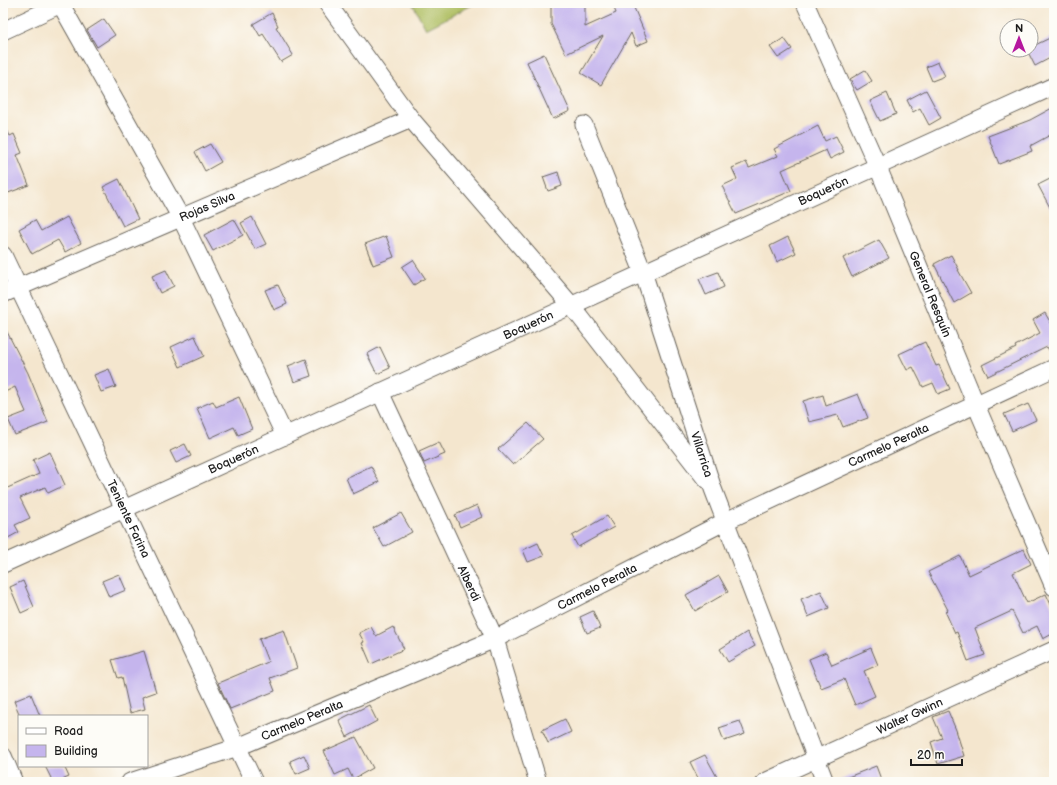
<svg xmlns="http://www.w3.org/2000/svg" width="1057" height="785" font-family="'Balsamiq Sans',sans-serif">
  <rect width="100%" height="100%" fill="#fdfcf7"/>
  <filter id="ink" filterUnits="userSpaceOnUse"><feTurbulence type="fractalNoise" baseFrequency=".025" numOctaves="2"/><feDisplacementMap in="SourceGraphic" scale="8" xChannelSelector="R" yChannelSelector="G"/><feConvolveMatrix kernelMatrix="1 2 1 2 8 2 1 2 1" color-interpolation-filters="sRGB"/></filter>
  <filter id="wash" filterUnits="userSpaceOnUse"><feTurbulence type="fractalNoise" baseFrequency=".012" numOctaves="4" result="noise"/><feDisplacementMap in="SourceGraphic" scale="16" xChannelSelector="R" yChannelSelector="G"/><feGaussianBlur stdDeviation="0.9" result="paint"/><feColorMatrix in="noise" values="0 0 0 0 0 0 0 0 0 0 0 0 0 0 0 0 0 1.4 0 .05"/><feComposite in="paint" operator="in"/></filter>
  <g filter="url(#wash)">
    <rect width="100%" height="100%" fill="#f4e6ce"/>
    <path fill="#adbd5f" stroke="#646c3e" d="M 412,3 L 476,3 L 426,29 Z"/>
    <g id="blocks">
      <path fill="#c5b5ed" d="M 551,3 L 585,3 L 585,27 L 616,13 L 612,3 L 632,3 L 648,41 L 636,46 L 631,33 L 601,85 L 581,73 L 603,36 L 566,54 L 551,24 Z
        M 272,13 L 278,26 L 276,27 L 293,55 L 281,62 L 263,34 L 260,36 L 253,24 Z
        M 104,19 L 115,35 L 97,47 L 87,30 Z
        M 1054,36 L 1054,56 L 1035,66 L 1027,50 L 1031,50 L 1031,47 Z
        M 784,38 L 792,49 L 778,58 L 770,47 Z
        M 544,54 L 570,111 L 553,119 L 527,62 Z
        M 938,62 L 945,76 L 932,81 L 926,67 Z
        M 865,70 L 872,81 L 857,90 L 850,79 Z
        M 926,90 L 941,118 L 929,125 L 920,108 L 913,112 L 907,100 Z
        M 887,93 L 896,114 L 880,121 L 870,101 Z
        M 1054,107 L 1054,133 L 1030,146 L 1032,151 L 999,164 L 988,136 L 1030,120 Z
        M 3,122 L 10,136 L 14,134 L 22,153 L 17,155 L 29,185 L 3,195 Z
        M 818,126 L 825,141 L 836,136 L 844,152 L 830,159 L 826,150 L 782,170 L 791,191 L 736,214 L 722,186 L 737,179 L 732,168 L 746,162 L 749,168 L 778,156 L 774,149 Z
        M 210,144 L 221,162 L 205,171 L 195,152 Z
        M 558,172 L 562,186 L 548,191 L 543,177 Z
        M 1054,177 L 1054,215 L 1038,185 Z
        M 119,179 L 138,219 L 123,226 L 103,187 Z
        M 67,217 L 81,243 L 65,252 L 58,240 L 32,254 L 19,229 L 35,220 L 41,231 Z
        M 252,217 L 266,244 L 255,249 L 241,223 Z
        M 234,219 L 243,235 L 213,251 L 204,235 Z
        M 386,236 L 394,257 L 373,265 L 365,244 Z
        M 788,237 L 796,253 L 777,262 L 770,246 Z
        M 879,240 L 889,258 L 852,277 L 843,258 Z
        M 951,255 L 959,270 L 958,270 L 971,293 L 954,303 L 934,264 Z
        M 413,260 L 425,278 L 414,285 L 402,267 Z
        M 166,270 L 174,286 L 160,293 L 152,276 Z
        M 718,272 L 724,287 L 706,295 L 699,279 Z
        M 278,285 L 287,304 L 274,310 L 265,290 Z
        M 1045,313 L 1053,327 L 1054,327 L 1054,358 L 1047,347 L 988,376 L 982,365 L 1016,348 L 1015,346 L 1040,333 L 1033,320 Z
        M 3,324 L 28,373 L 48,422 L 15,435 L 8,419 L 26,412 L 15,387 L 3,393 Z
        M 195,336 L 204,356 L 180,367 L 171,347 Z
        M 925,342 L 936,366 L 939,365 L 950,389 L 938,394 L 933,383 L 923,387 L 913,367 L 907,370 L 899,354 Z
        M 380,347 L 390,368 L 377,374 L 367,354 Z
        M 306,359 L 311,376 L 294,382 L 288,366 Z
        M 109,369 L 116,387 L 101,392 L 94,375 Z
        M 858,394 L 868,418 L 843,427 L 838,415 L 809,422 L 803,401 L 823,395 L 826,406 Z
        M 239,397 L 252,429 L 238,435 L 234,427 L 210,438 L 197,408 L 213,401 L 216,407 Z
        M 1028,404 L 1036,420 L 1012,431 L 1004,414 Z
        M 528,423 L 543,439 L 513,465 L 498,449 Z
        M 439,442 L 445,454 L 424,463 L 419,451 Z
        M 185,444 L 191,456 L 176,463 L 170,451 Z
        M 50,452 L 65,485 L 48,493 L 45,487 L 20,498 L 30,518 L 15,525 L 19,532 L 8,538 L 3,532 L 3,490 L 39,474 L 33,460 Z
        M 371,466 L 379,482 L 353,494 L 346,478 Z
        M 477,505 L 482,517 L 460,527 L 455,515 Z
        M 401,513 L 412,532 L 384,547 L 373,528 Z
        M 607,516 L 614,527 L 578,547 L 572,536 Z
        M 538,543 L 544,556 L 528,562 L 523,550 Z
        M 1024,549 L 1031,564 L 1013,573 L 1027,603 L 1046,594 L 1054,611 L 1054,633 L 1043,639 L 1037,626 L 1023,633 L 1012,611 L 975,628 L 985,655 L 968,661 L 957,632 L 955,633 L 945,611 L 948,610 L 928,572 L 960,556 L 969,575 Z
        M 119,574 L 126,590 L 109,597 L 102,581 Z
        M 719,576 L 728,592 L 695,611 L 686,595 Z
        M 23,581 L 34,607 L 21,613 L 10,587 Z
        M 821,591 L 829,608 L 808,617 L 801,599 Z
        M 593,611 L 600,628 L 587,633 L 580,617 Z
        M 371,627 L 376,636 L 393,627 L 404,649 L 371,664 L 362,643 L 364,642 L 359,633 Z
        M 284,630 L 297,668 L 270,678 L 275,691 L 230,709 L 218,683 L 268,662 L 259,639 Z
        M 747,632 L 755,646 L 728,662 L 720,649 Z
        M 871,648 L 878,665 L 864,671 L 875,696 L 855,705 L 844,679 L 821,688 L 809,659 L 826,652 L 832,665 Z
        M 144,651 L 156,692 L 142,697 L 145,709 L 130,713 L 122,677 L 118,678 L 112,660 Z
        M 31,694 L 40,716 L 20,716 L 14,701 Z
        M 369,705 L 377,721 L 347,737 L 339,720 Z
        M 948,711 L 956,730 L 964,756 L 938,764 L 931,742 L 942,738 L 933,717 Z
        M 565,719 L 571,732 L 548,743 L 542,730 Z
        M 740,721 L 745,734 L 724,741 L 719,728 Z
        M 356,737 L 373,768 L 353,779 L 348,769 L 335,775 L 324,751 Z
        M 304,755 L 310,768 L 296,774 L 290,761 Z
        M 705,755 L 717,777 L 708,782 L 700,782 L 690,762 Z
        M 45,766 L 64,766 L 69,777 L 57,782 L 53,782 Z
        M 876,766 L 882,782 L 839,782 L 838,781 Z"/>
    </g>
  </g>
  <g filter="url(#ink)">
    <use href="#blocks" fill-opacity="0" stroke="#68635a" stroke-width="1"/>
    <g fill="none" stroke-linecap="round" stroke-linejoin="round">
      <g stroke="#68635a" stroke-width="19">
        <g id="minor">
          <path d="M 60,3 L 181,218 L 285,436"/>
          <path d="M 327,3 L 411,119 L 571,305 L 706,479"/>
          <path id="s1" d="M 805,3 L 877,165 L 976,405 L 1054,587"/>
          <path d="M 3,31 L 63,3"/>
          <path id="s2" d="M 584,125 L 643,272 L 713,489 L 825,782"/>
          <path id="s3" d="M 3,255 L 254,782"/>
          <path id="s4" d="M 3,294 L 411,119"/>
          <path id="s5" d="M 380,392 L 495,639 L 538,782"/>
          <path id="s6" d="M 3,564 L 1054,86"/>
          <path d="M 3,756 L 14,782"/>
          <path id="s7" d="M 130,782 L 238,747 L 495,639 L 726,521 L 1054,368"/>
          <path id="s8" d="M 765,782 L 1054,650"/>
        </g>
      </g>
      <use href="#minor" stroke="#fff" stroke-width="17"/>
    </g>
  </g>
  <g text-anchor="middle" stroke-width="3" stroke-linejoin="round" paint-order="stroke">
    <g font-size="12" fill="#1c1c1c" stroke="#fdfcf7">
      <text dy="4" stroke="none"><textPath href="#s6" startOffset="901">Boquerón</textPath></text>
      <text dy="4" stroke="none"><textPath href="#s4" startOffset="222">Rojas Silva</textPath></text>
      <text dy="4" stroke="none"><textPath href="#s1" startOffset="317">General Resquín</textPath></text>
      <text dy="4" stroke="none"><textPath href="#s6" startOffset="577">Boquerón</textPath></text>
      <text dy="4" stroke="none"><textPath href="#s7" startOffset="831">Carmelo Peralta</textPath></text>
      <text dy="4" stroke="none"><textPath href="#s2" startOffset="350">Villarrica</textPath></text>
      <text dy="4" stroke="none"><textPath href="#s6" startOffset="253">Boquerón</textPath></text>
      <text dy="4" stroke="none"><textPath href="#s3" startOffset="292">Teniente Farina</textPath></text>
      <text dy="4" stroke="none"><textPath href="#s5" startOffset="211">Alberdi</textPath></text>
      <text dy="4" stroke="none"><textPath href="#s7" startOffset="507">Carmelo Peralta</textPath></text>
      <text dy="4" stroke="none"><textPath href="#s8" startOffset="159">Walter Gwinn</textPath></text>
      <text dy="4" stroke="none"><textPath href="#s7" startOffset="183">Carmelo Peralta</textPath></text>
    </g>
  </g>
  <rect width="1057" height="785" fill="none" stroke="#fdfcf7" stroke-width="16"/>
  <rect x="18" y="715" width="130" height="52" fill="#fdfcf7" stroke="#a3a29f"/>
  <rect x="26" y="728" width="20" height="6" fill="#ffffff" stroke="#a3a29f"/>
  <text x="54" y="735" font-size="12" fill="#1c1c1c">Road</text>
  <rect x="26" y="745" width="20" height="12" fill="#c5b5ed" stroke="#a3a29f"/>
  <text x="54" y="755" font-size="12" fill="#1c1c1c">Building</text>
  <g transform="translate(1019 38)"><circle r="19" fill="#fdfcf7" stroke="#a3a29f"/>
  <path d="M0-3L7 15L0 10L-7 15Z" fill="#b5179e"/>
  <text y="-6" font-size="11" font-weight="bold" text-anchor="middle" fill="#1c1c1c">N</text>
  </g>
  <path d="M911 759v6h51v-6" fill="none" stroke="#1c1c1c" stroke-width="2"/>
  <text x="917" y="759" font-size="12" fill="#1c1c1c" stroke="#fdfcf7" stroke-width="3" paint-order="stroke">20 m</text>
</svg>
